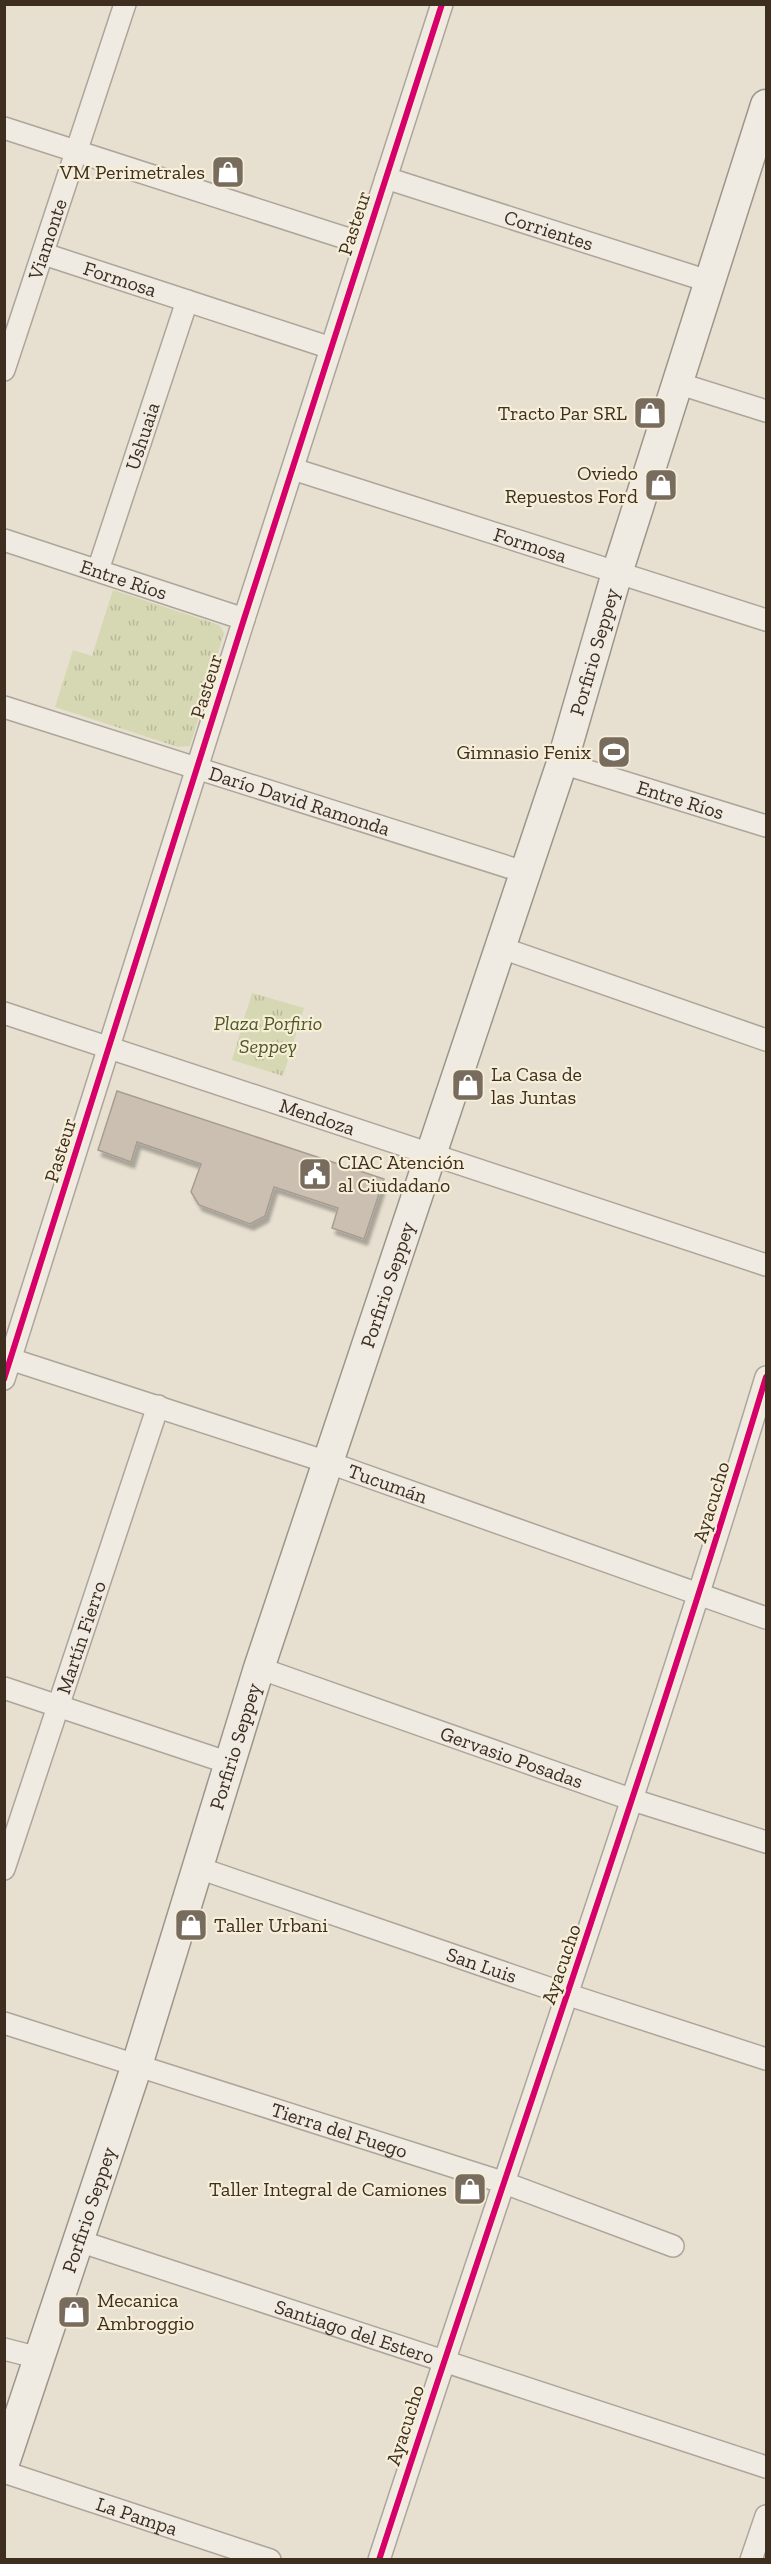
<svg xmlns="http://www.w3.org/2000/svg" width="771" height="2564" font-family="'Zilla Slab',serif">
  <defs>
    <pattern id="grass-tufts" width="24" height="20" patternUnits="userSpaceOnUse" patternTransform="scale(1.5)"><rect width="24" height="20" fill="#d6d7b3"/><path d="M3 7l-1-3M5 7V3M7 7l1-3M15 17l-1-3M17 17v-4M19 17l1-3" fill="none" stroke="#b9b99a"/></pattern>
    <filter id="shadow"><feDropShadow dx="3.5" dy="6" stdDeviation="1.5" flood-color="#0004"/></filter>
  </defs>
  <rect width="100%" height="100%" fill="#e7e0d1"/>
  <path fill="url(#grass-tufts)" d="M 113,590 L 219,625 L 224,633 L 190,746 L 178,747 L 55,707 L 73,650 L 92,656 Z
    M 252,993 L 304,1008 L 283,1076 L 232,1060 Z"/>
  <path fill="#cbbfb2" stroke="#a89c90" stroke-width="1.5" filter="url(#shadow)" d="M 117,1091 L 384,1179 L 364,1239 L 332,1228 L 338,1208 L 274,1187 L 265,1216 L 250,1224 L 199,1205 L 191,1192 L 201,1164 L 137,1142 L 131,1162 L 98,1150 Z"/>
  <g fill="none" stroke-linecap="round" stroke-linejoin="round">
    <g stroke="#ada599" stroke-width="24">
      <g id="minor">
        <path d="M 4,128 L 364,244"/>
        <path id="s1" d="M 386,178 L 711,282"/>
        <path id="s2" d="M 44,254 L 331,348"/>
        <path id="s3" d="M 4,370 L 125,4"/>
        <path d="M 677,383 L 766,411"/>
        <path id="s4" d="M 293,469 L 766,620"/>
        <path id="s5" d="M 4,540 L 244,619"/>
        <path id="s6" d="M 98,570 L 187,301"/>
        <path id="s7" d="M 4,707 L 527,873"/>
        <path id="s8" d="M 562,763 L 766,826"/>
        <path d="M 502,948 L 766,1040"/>
        <path id="s9" d="M 4,1013 L 766,1265"/>
        <path id="s10" d="M 4,1357 L 327,1462 L 766,1618"/>
        <path d="M 4,1379 L 244,619 L 442,4"/>
        <path id="s11" d="M 259,1668 L 633,1800 L 766,1842"/>
        <path d="M 4,1688 L 229,1763"/>
        <path id="s12" d="M 196,1867 L 569,1995 L 766,2059"/>
        <path id="s13" d="M 4,1869 L 158,1406"/>
        <path id="s14" d="M 4,2023 L 502,2182 L 673,2246"/>
        <path id="s15" d="M 79,2241 L 766,2467"/>
        <path d="M 4,2349 L 39,2358"/>
        <path id="s16" d="M 4,2472 L 270,2560"/>
        <path d="M 379,2560 C 507,2165 646,1774 766,1377"/>
        <path d="M 751,2560 L 766,2516"/>
      </g>
    </g>
    <g stroke="#9c958a" stroke-width="33">
      <g id="secondary">
        <path id="s17" d="M 4,2463 L 137,2065 L 259,1668 L 562,763 L 617,573 L 766,105"/>
      </g>
    </g>
    <use href="#minor" stroke="#efebe3" stroke-width="21"/>
    <use href="#secondary" stroke="#efebe3" stroke-width="30"/>
    <g stroke="#f7eed8" stroke-width="10">
      <path id="cycleway" d="M 4,1379 L 244,619 L 442,4
        M 379,2560 C 507,2165 646,1774 766,1377"/>
    </g>
    <use href="#cycleway" stroke="#d6006c" stroke-width="6"/>
  </g>
  <defs>
    <g id="shop-square" transform="scale(1.725)"><rect x="-9" y="-9" width="18" height="18" rx="4" fill="#786c5e" stroke="#f7eed8"/><path d="M-5-2.5h2.3a2.7 3.5 0 0 1 5.4 0H5L5.5 6h-11ZM-1.5-2.5h3a1.5 2.3 0 0 0-3 0Z" fill="#fff"/></g>
    <g id="stadium-square" transform="scale(1.725)"><rect x="-9" y="-9" width="18" height="18" rx="4" fill="#786c5e" stroke="#f7eed8"/><path d="M0-5a6.5 5 0 1 0 0 10a6.5 5 0 1 0 0-10ZM-3.5-1.8h7v3.6h-7Z" fill="#fff"/></g>
    <g id="civic-square" transform="scale(1.725)"><rect x="-9" y="-9" width="18" height="18" rx="4" fill="#786c5e" stroke="#f7eed8"/><path d="M-.6-6.5H3V-4.5H.6V-3L4-1V1h2V6H-6V1h2V-1L-.6-3ZM-1.2 2.5V6h2.4V2.5Z" fill="#fff"/></g>
  </defs>
  <g fill-rule="evenodd">
    <use href="#shop-square" x="228" y="172"/>
    <use href="#shop-square" x="650" y="413"/>
    <use href="#shop-square" x="661" y="485"/>
    <use href="#stadium-square" x="614" y="752"/>
    <use href="#shop-square" x="468" y="1085"/>
    <use href="#civic-square" x="315" y="1174"/>
    <use href="#shop-square" x="191" y="1925"/>
    <use href="#shop-square" x="470" y="2189"/>
    <use href="#shop-square" x="74" y="2312"/>
  </g>
  <g text-anchor="middle" stroke-width="4.5" stroke-linejoin="round" paint-order="stroke">
    <g font-size="20" fill="#3d2e20" stroke="#f7eed8" text-anchor="end">
      <text x="205" y="179">VM Perimetrales</text>
      <text x="627" y="420">Tracto Par SRL</text>
      <text x="638" y="480">Oviedo<tspan x="638" dy="23">Repuestos Ford</tspan></text>
      <text x="591" y="759">Gimnasio Fenix</text>
      <text x="491" y="1081" text-anchor="start">La Casa de<tspan x="491" dy="23">las Juntas</tspan></text>
      <text x="338" y="1169" text-anchor="start">CIAC Atención<tspan x="338" dy="23">al Ciudadano</tspan></text>
      <text x="214" y="1932" text-anchor="start">Taller Urbani</text>
      <text x="447" y="2196">Taller Integral de Camiones</text>
      <text x="97" y="2307" text-anchor="start">Mecanica<tspan x="97" dy="23">Ambroggio</tspan></text>
    </g>
    <g font-size="20" fill="#3d2e20" stroke="#f7eed8">
      <text transform="translate(354 223) rotate(-72)" y="7">Pasteur</text>
      <text dy="7" stroke="none"><textPath href="#s1" startOffset="171">Corrientes</textPath></text>
      <text dy="7" stroke="none"><textPath href="#s3" startOffset="138">Viamonte</textPath></text>
      <text dy="7" stroke="none"><textPath href="#s2" startOffset="80">Formosa</textPath></text>
      <text dy="7" stroke="none"><textPath href="#s6" startOffset="141">Ushuaia</textPath></text>
      <text dy="7" stroke="none"><textPath href="#s4" startOffset="249">Formosa</textPath></text>
      <text dy="7" stroke="none"><textPath href="#s5" startOffset="126">Entre Ríos</textPath></text>
      <text dy="7" stroke="none"><textPath href="#s17" startOffset="1905">Porfirio Seppey</textPath></text>
      <text transform="translate(206 686) rotate(-73)" y="7">Pasteur</text>
      <text dy="7" stroke="none"><textPath href="#s8" startOffset="124">Entre Ríos</textPath></text>
      <text dy="7" stroke="none"><textPath href="#s7" startOffset="310">Darío David Ramonda</textPath></text>
      <text dy="7" stroke="none"><textPath href="#s9" startOffset="330">Mendoza</textPath></text>
      <text transform="translate(60 1150) rotate(-73)" y="7">Pasteur</text>
      <text dy="7" stroke="none"><textPath href="#s17" startOffset="1239">Porfirio Seppey</textPath></text>
      <text dy="7" stroke="none"><textPath href="#s10" startOffset="404">Tucumán</textPath></text>
      <text transform="translate(711 1502) rotate(-73)" y="7">Ayacucho</text>
      <text dy="7" stroke="none"><textPath href="#s13" startOffset="244">Martín Fierro</textPath></text>
      <text dy="7" stroke="none"><textPath href="#s17" startOffset="753">Porfirio Seppey</textPath></text>
      <text dy="7" stroke="none"><textPath href="#s11" startOffset="268">Gervasio Posadas</textPath></text>
      <text transform="translate(561 1964) rotate(-71)" y="7">Ayacucho</text>
      <text dy="7" stroke="none"><textPath href="#s12" startOffset="302">San Luis</textPath></text>
      <text dy="7" stroke="none"><textPath href="#s14" startOffset="352">Tierra del Fuego</textPath></text>
      <text dy="7" stroke="none"><textPath href="#s17" startOffset="267">Porfirio Seppey</textPath></text>
      <text dy="7" stroke="none"><textPath href="#s15" startOffset="290">Santiago del Estero</textPath></text>
      <text transform="translate(405 2425) rotate(-72)" y="7">Ayacucho</text>
      <text dy="7" stroke="none"><textPath href="#s16" startOffset="140">La Pampa</textPath></text>
    </g>
    <g font-size="20" font-style="italic" fill="#4d5a26" stroke="#f7eed8">
      <text x="268" y="1030">Plaza Porfirio<tspan x="268" dy="23">Seppey</tspan></text>
    </g>
  </g>
  <rect width="771" height="2564" fill="none" stroke="#3d2e20" stroke-width="12"/>
</svg>
